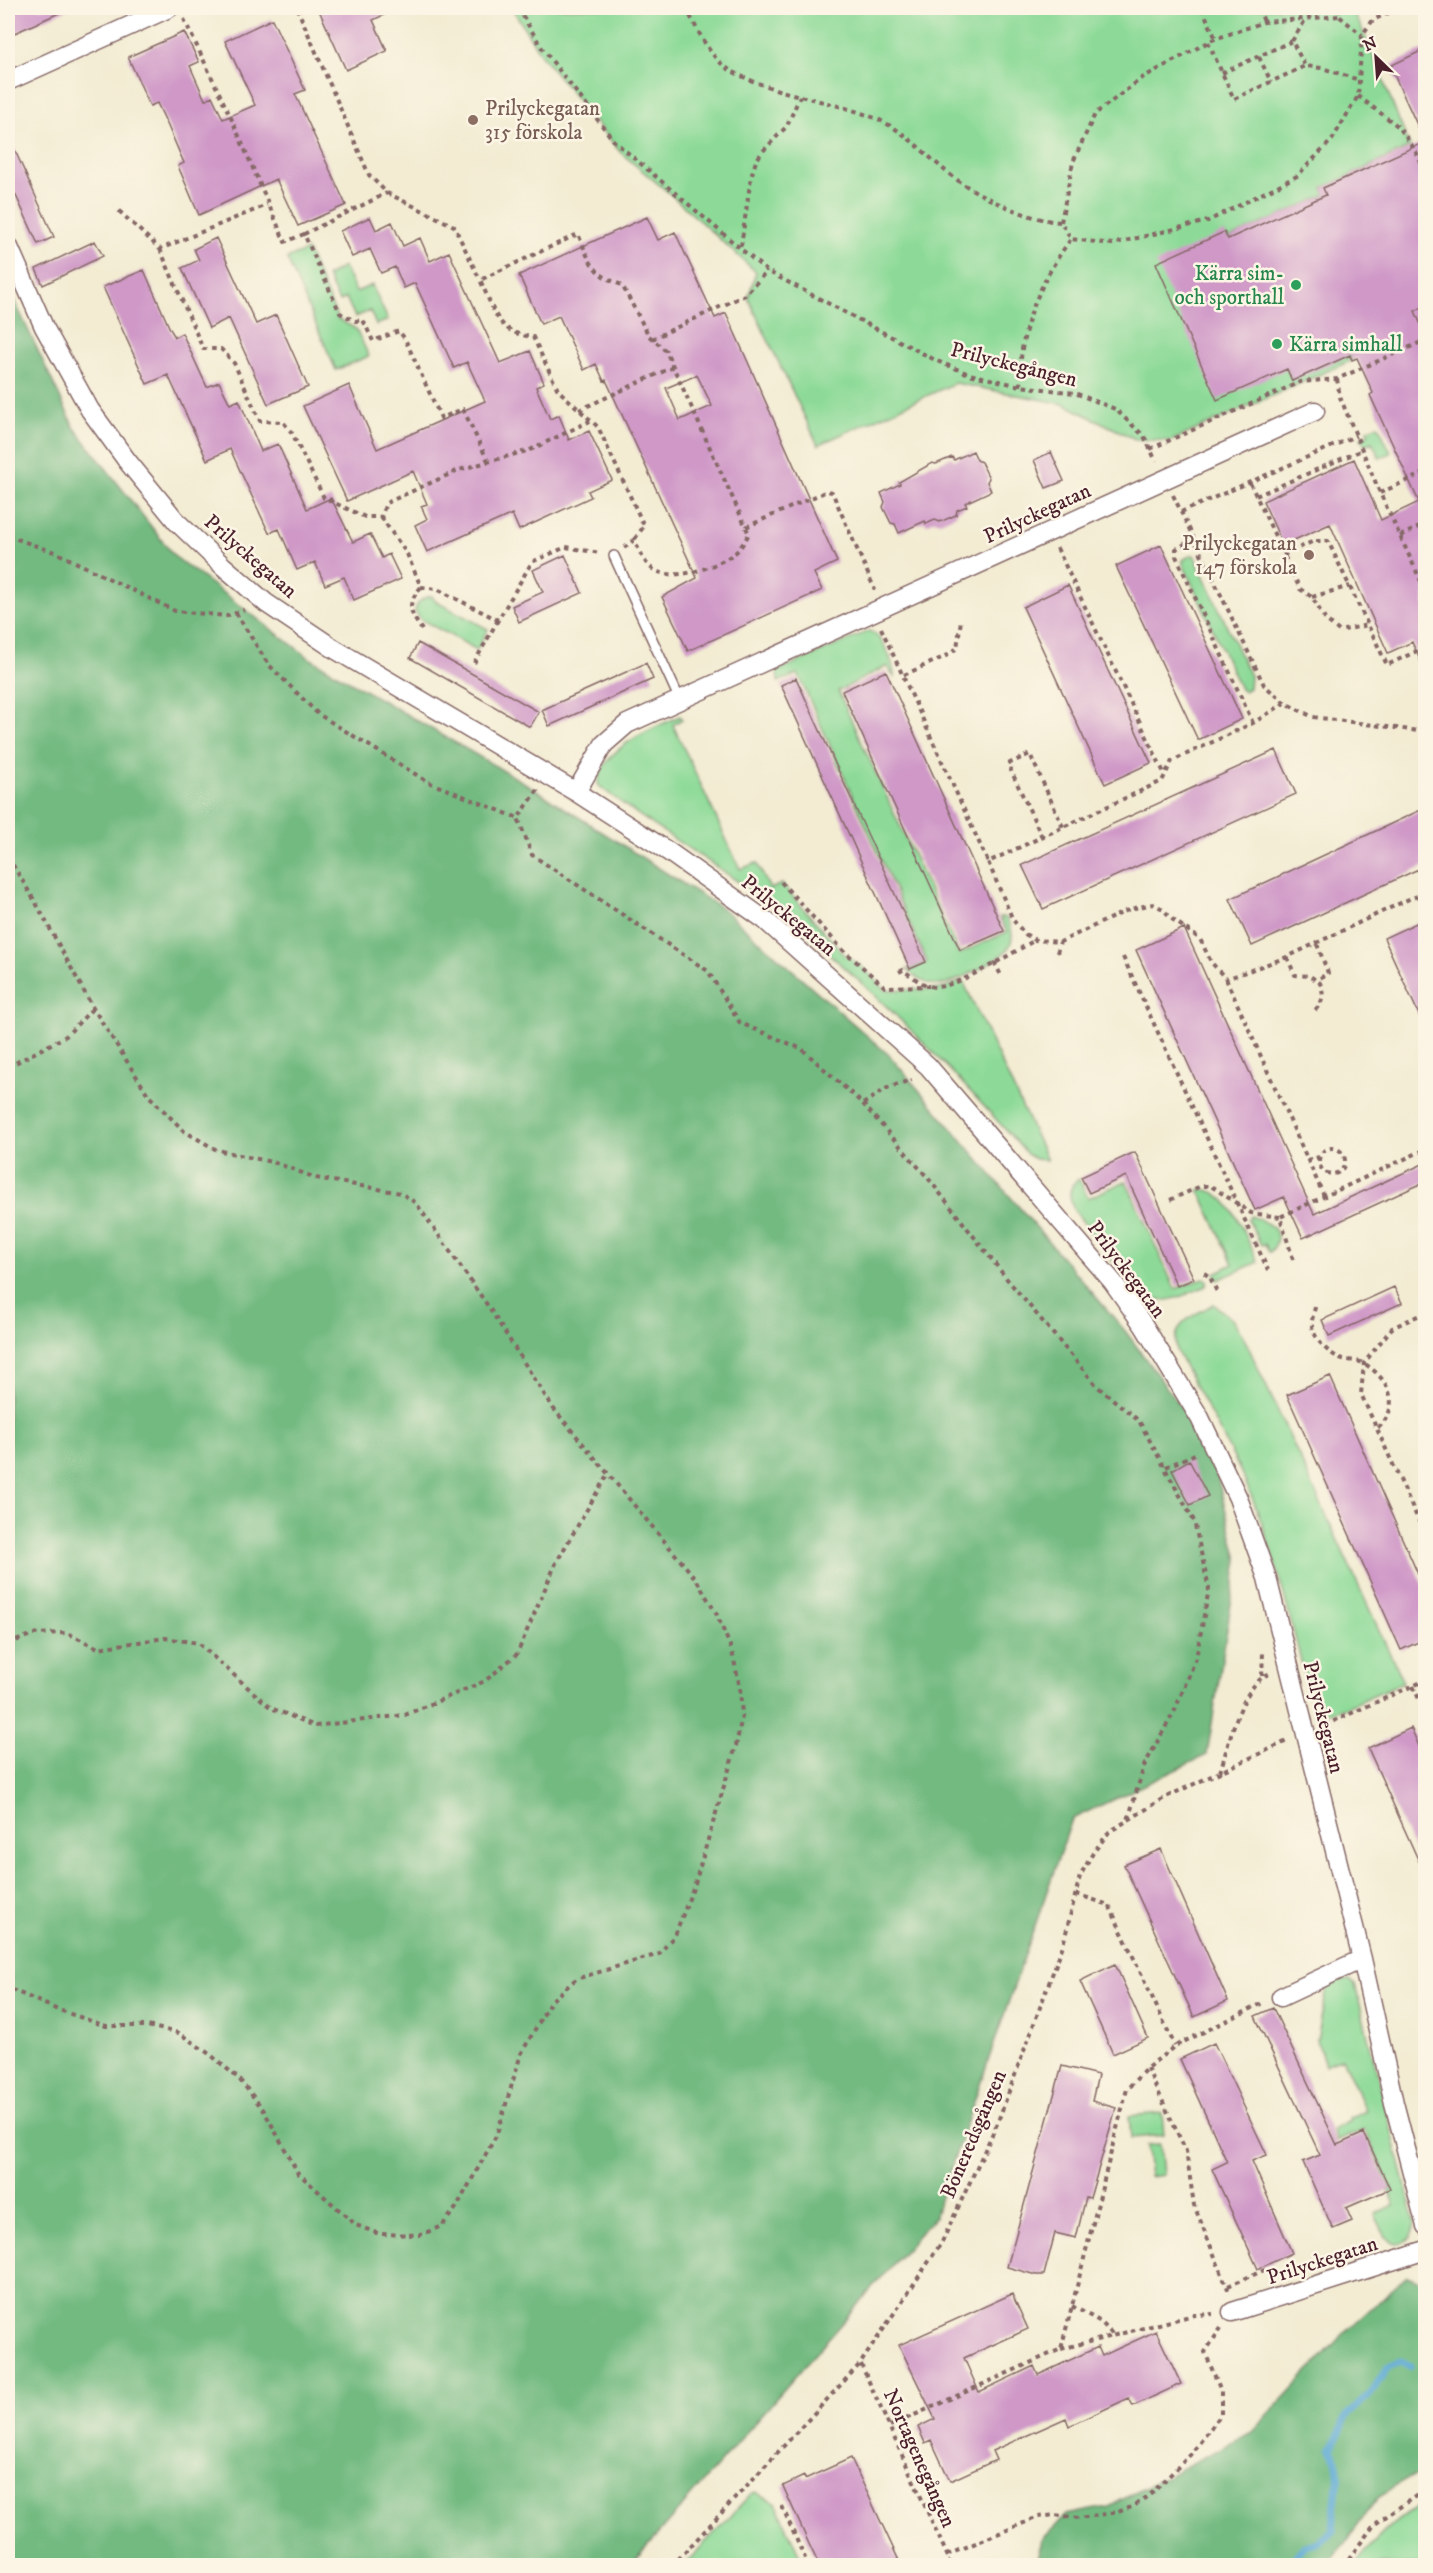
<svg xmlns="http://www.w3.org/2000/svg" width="1433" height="2573" font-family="'IM FELL DW Pica',serif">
  <rect width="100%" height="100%" fill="#fcf5e5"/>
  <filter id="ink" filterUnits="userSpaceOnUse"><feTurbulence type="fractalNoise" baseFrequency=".0167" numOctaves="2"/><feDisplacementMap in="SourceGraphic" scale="12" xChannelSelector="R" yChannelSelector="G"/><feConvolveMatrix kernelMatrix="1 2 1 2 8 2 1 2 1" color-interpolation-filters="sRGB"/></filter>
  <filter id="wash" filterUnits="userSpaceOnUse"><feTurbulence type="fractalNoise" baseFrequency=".008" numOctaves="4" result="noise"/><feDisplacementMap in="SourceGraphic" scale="24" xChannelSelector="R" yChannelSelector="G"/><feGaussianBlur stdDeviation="1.35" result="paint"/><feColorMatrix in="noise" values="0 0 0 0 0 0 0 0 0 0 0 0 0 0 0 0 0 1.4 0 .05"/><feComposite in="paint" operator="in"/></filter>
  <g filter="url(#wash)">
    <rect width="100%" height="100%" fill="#f3ecd3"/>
    <path fill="#8dda98" stroke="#6c7c62" stroke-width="1.5" d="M 512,8 L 1351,8 L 1362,29 L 1410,147 L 1323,188 L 1326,195 L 1228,239 L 1224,233 L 1292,380 L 1350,355 L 1352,360 L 1171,441 L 1135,439 L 1064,404 L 955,383 L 818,445 L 748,298 L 756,272 L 669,193 L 621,153 L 541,55 Z
      M 307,250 L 338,319 L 356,329 L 369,356 L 336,370 L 287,259 Z
      M 344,267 L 356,292 L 372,285 L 388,320 L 376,325 L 370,311 L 355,317 L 346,298 L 339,302 L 327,276 Z
      M 1378,425 L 1391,453 L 1380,458 L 1372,442 L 1365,445 L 1361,438 L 1369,434 L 1367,430 Z
      M 1191,555 L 1194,555 L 1250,676 L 1249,688 L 1244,691 L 1240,689 L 1183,564 L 1183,560 Z
      M 432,596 L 435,601 L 488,629 L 477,650 L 420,619 L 415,611 C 417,602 423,597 432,596 Z
      M 869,631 C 883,635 894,663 894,677 L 887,666 L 838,691 L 959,954 L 1007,932 L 1000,917 L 1005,917 C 1013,926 1015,942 1006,951 C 995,962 954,984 939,985 C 927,986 914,976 906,969 L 910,970 L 927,962 L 798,674 L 778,682 L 777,671 Z
      M 680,716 L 682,719 L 673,725 L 740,869 L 757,863 L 770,889 L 782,884 L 843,953 L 861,966 L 886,990 L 941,989 L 963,981 L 1047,1160 L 1035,1159 L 1027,1154 C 947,1063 862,976 766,902 C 712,860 651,828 598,785 C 600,748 652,729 680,716 Z
      M 1079,1179 L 1088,1198 L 1126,1181 L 1175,1289 L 1204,1278 L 1207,1280 L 1206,1286 C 1183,1296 1162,1308 1138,1294 L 1074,1210 C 1069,1198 1067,1187 1079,1179 Z
      M 1199,1190 C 1229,1185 1247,1240 1258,1262 L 1218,1280 L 1215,1278 L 1215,1273 L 1233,1264 Z
      M 1251,1216 C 1268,1223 1286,1229 1272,1251 L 1269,1252 L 1265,1244 L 1261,1245 L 1248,1219 Z
      M 1214,1304 L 1234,1321 L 1247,1344 L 1403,1682 L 1346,1707 L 1315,1716 C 1294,1637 1278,1554 1244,1479 C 1224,1435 1198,1393 1176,1350 C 1171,1323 1194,1315 1214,1304 Z
      M 1350,1980 L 1355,1985 L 1415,2223 L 1411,2238 C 1390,2254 1385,2235 1376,2218 L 1376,2214 L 1394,2205 L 1388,2191 L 1391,2188 L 1365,2130 L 1337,2141 L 1332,2130 L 1350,2121 L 1349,2118 L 1366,2110 L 1342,2058 L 1325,2065 L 1317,2040 L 1327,1988 L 1337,1981 Z
      M 1162,2113 L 1164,2135 L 1131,2138 L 1129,2116 Z
      M 1160,2144 L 1163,2175 L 1150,2177 L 1147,2145 Z
      M 756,2492 L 776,2503 L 804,2565 L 684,2565 L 751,2494 Z
      M 1425,2502 L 1425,2565 L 1355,2565 C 1375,2539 1396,2518 1425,2502 Z"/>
    <path fill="#72ba80" stroke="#5e6c56" stroke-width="1.5" d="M 8,287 L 74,427 L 174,556 L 311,659 L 530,786 L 723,909 L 889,1055 L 1126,1332 L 1210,1447 L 1238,1560 L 1207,1755 L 1072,1819 L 934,2217 L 631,2565 L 8,2565 Z
      M 1407,2276 L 1423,2282 L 1425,2288 L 1425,2469 L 1379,2496 L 1328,2565 L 1037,2565 L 1036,2563 L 1042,2540 L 1066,2515 L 1108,2507 L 1252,2432 L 1344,2333 Z"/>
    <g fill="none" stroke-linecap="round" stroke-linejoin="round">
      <path stroke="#59a8d3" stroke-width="7" d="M 1264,2566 L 1267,2563 L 1273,2566
        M 1281,2566 L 1292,2560 L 1304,2546 L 1317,2542 L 1333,2531 C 1334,2503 1345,2476 1332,2449 L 1348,2414 L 1373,2390 L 1387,2368 L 1400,2361 L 1410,2366"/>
    </g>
    <g id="blocks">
      <path fill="#cf98c7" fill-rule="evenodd" d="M 8,8 L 70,8 L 8,36 Z
        M 318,8 L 398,8 L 373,20 L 387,51 L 346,70 Z
        M 272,19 L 305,90 L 295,94 L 346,205 L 298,226 L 276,179 L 199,215 L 178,166 L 184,163 L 167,124 L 157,103 L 150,106 L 128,57 L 184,32 L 199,62 L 190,66 L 205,100 L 212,96 L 223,119 L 255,105 L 225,41 Z
        M 1425,49 L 1425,306 L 1415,311 L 1425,334 L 1425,671 L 1412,642 L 1388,653 L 1330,524 L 1283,545 L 1263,501 L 1354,459 L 1381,520 L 1419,502 L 1370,395 L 1373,393 L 1357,358 L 1352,360 L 1350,355 L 1292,381 L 1287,369 L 1217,400 L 1156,263 L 1224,232 L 1228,239 L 1326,195 L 1323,188 L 1425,142 L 1390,66 Z
        M 8,135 L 54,237 L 38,244 L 8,178 Z
        M 370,217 L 376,230 L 392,222 L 403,246 L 420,238 L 430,261 L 449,252 L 500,363 L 530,351 L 544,383 L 536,387 L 550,419 L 559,415 L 569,440 L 589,431 L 612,480 L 588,491 L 591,497 L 519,530 L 512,514 L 427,552 L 415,525 L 427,519 L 421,506 L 427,504 L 413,471 L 347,501 L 303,406 L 349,385 L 377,449 L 485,401 L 467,362 L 454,368 L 415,283 L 404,288 L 395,267 L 381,273 L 370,249 L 352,257 L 340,231 Z
        M 647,217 L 658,240 L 675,232 L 715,318 L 726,313 L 837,562 L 814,573 L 822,590 L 688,651 L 662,597 L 697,578 L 606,380 L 604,381 L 596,364 L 584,370 L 559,316 L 541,324 L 519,275 ZM 697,375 L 712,406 L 680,420 L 666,388 Z
        M 216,238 L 256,324 L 276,315 L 308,387 L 268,404 L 229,318 L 209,328 L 182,268 L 199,260 L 194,249 Z
        M 95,241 L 103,256 L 43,285 L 36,269 Z
        M 144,270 L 170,329 L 175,337 L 182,333 L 207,387 L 219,382 L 230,404 L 239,400 L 261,451 L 278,444 L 307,509 L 331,498 L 353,542 L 370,534 L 382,558 L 389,554 L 401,579 L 354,600 L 344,577 L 325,585 L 315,562 L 297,570 L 279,529 L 269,533 L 230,449 L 207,460 L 168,375 L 147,384 L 103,287 Z
        M 973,451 L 977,460 L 981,462 L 989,478 L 987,482 L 991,491 L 965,503 L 967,506 L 957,510 L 956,515 L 940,522 L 935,520 L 926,524 L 925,521 L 899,533 L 895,524 L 891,523 L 883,507 L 885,502 L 881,493 L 900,484 L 899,482 L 932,463 L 936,464 L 952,457 L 954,460 Z
        M 1051,452 L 1064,481 L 1046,488 L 1034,460 Z
        M 1161,545 L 1242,719 L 1198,740 L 1116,566 Z
        M 565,555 L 582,593 L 519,622 L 512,606 L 543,592 L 533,570 Z
        M 1068,585 L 1151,763 L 1105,784 L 1023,607 Z
        M 418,643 L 539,712 L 530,727 L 410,658 Z
        M 646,663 L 653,679 L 549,726 L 542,710 Z
        M 886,671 L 1004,931 L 960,950 L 842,691 Z
        M 796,678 L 926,962 L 910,969 L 781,685 Z
        M 1276,750 L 1296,794 L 1043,909 L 1022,865 Z
        M 1425,808 L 1425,866 L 1252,946 L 1230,899 Z
        M 1425,919 L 1425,1028 L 1384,938 Z
        M 1184,928 L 1314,1214 L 1425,1163 L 1425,1182 L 1303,1238 L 1284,1197 L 1255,1210 L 1136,950 Z
        M 1135,1152 L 1194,1279 L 1177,1286 L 1126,1176 L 1089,1193 L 1081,1177 Z
        M 1394,1287 L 1402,1303 L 1329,1336 L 1322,1320 Z
        M 1330,1376 L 1425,1590 L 1425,1639 L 1401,1650 L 1287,1395 Z
        M 1189,1460 L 1208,1496 L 1190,1505 L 1172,1470 Z
        M 1411,1728 L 1425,1760 L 1425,1875 L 1368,1748 Z
        M 1161,1849 L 1228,2001 L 1194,2017 L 1124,1865 Z
        M 1115,1964 L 1148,2038 L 1113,2054 L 1080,1981 Z
        M 1273,2008 L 1337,2145 L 1364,2133 L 1390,2189 L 1346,2208 L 1352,2221 L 1333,2229 L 1303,2162 L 1320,2155 L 1255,2016 Z
        M 1214,2043 L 1267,2155 L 1252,2161 L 1292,2253 L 1258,2269 L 1212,2169 L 1227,2162 L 1180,2059 Z
        M 1062,2066 L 1098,2075 L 1092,2101 L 1116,2108 L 1090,2198 L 1086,2197 L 1076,2238 L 1055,2233 L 1044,2275 L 1036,2275 L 1007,2267 Z
        M 1012,2294 L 1028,2329 L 964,2358 L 979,2392 L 1034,2366 L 1038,2375 L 1098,2347 L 1102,2356 L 1156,2331 L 1181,2384 L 1133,2406 L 1129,2398 L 1069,2426 L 1066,2418 L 992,2451 L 996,2460 L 950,2481 L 931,2440 L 925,2443 L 918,2427 L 935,2419 L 899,2345 Z
        M 851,2458 L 901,2565 L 819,2565 L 809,2544 L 783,2486 L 804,2476 L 805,2479 Z"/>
    </g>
  </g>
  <g filter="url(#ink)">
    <use href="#blocks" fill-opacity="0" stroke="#856766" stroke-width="1.5"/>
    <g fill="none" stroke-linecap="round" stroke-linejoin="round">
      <g stroke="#856766" stroke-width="12">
        <path id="lane" d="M 614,556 L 679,698"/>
      </g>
      <g stroke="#856766" stroke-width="21">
        <path id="street" d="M 8,81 L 169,8
          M 8,245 L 44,327 L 90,410 L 128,462 L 177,522 L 223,566 L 266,603 L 333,648 L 576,792 L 669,852 L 765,920 L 928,1066 L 1113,1282 L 1144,1326 L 1200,1418 L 1238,1498 L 1267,1578 L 1362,1959 L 1394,2103 L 1426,2226
          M 576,792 L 604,744 L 627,724 L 1315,411
          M 1281,1997 L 1362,1959
          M 1232,2312 L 1426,2250"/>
      </g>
      <path stroke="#856766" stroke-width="4" stroke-dasharray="4.5 4.5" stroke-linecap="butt" d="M 297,8 L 369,175 L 387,193 L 454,226 L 480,280
        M 518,8 L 542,48 L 614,141 L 767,271 L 937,361 L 969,374 L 1020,386 L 1075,393 L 1115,409 L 1144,436 L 1156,461
        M 686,8 C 697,28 709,58 730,70 C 775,96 830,99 877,119 C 903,130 921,150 942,168 C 969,192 1025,220 1061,222 L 1071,239 L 1112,244 L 1208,221 L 1297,176 L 1332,140 L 1358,96 L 1362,35 L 1373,20 L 1399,8
        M 1202,8 L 1216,39
        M 1259,8 L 1264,22
        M 1339,8 L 1339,16 L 1362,35
        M 184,19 L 232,120 L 285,242 L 304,234 L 340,313 L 355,321 L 363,320 L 373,341 L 399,331 L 405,339 L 441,418 L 463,409 L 488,461
        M 1292,41 L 1306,19
        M 1208,42 L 1234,99 L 1305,66 L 1322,68 L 1359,80
        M 1259,57 L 1271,82
        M 1222,73 L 1292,41 L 1305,66
        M 1358,96 L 1399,127 L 1413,147 L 1426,172
        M 119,211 L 160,249 L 267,205
        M 1061,222 L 1073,162 L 1095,114 L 1142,78 L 1212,40 L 1264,22 L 1339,16
        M 304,234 L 387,193
        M 741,246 L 751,177 L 756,161 L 762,152 L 787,126 L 800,96
        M 160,249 L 203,349 L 221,349 L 234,363 L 260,421 L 283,422 L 292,433 L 324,498 L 365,517 L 381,517 L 386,503 L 459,470 L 530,450 L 590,421
        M 652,339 L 745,295 L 767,271
        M 1337,379 L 1340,397 L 1380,493 L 1426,592
        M 1020,386 C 1021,372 1020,357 1023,344 C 1029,308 1049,268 1071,239
        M 579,410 L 673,367
        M 1150,449 L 1300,382 L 1337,379 L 1426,340
        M 1250,483 L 1300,589 L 1312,597 L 1325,619 L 1339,631 L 1368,625 L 1387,665 L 1426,647
        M 1380,493 L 1426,472
        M 1173,495 L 1264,685 L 1285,703 L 1313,717 L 1426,732
        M 1256,496 L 1362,450
        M 1181,512 L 1356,436
        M 381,517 L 407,554 L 421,587 C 406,605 409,611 422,630
        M 746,527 L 827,491 L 832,492 L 875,590
        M 8,536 L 57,553 L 175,611 L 227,616 L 244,610
        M 1400,536 L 1421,526
        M 1194,539 L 1176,549 L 1176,556 L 1253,723
        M 624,548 L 634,540 C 638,548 642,558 648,565 C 668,586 716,567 735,553 C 741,548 745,540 749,534 L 666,351 L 649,336 L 622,285 C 591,274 590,261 578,234 L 480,280 C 495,311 496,333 533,337 L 558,390 L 598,427 L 644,526 L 634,540
        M 1057,548 L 1165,775
        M 1283,555 L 1314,541 L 1328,541 L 1368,625
        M 421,587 L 437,589 L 498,620 L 532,562 L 566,547 L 599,553
        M 1312,597 L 1350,586
        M 236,613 L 268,664 L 318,714 L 428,782 L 518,818
        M 881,628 L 988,862
        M 474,663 L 498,620
        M 904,675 L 948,655 L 957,648 L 961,620
        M 1285,703 L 1253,723 L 1172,761 L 1162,781 L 988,862 L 1013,920 L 1025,934 L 1035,940 L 1060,942 L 1130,909 L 1153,904 L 1163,909 L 1172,919 L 1200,939 L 1211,962 L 1226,979 L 1287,957 L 1411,898 L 1426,894
        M 538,790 L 518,818 L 532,855 L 708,971 L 740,1023 L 802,1049 L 863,1104 L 928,1178 L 1007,1279 L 1097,1386 L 1139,1421 L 1194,1521 L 1209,1589 L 1196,1658 L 1175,1710 L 1144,1766 L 1128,1820
        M 1042,837 L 1008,764 L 1030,754 L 1063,827
        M 8,857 L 36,903 L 93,1008 L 149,1096 L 184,1131 L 217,1150 L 276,1163 L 316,1178 L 401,1193 L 416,1203 L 488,1306 L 553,1408 L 696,1579 L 717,1615 L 732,1651 L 740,1688 L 742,1716 L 736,1746 L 695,1883 L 675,1935 L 659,1954 L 576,1979 L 551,2001 L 521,2054 L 497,2134 L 456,2208 L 442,2226 L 420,2235 L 379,2234 L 356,2225 L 298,2173 L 263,2109 L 239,2079 L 211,2055 L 179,2033 L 147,2026 L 106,2026 L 56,2009 L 8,1988
        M 781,882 L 843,950 L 885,987 L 929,986
        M 1317,944 L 1328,973 L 1317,980
        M 1057,953 L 1060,942
        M 1123,957 L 1268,1270
        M 1287,957 L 1295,975 L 1310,976 L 1320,983 C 1325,996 1323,1003 1313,1012
        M 994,962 L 1002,977
        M 899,972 L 903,970 C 913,977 924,987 936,987 C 958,987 1014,952 1035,940
        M 1226,979 L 1324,1196
        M 8,1067 L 66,1036 L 93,1008
        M 863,1104 L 889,1087 L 912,1080
        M1319 1161a13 13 0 1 1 26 0a13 13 0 1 1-26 0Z
        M 1307,1160 L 1319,1157
        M 1170,1200 L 1201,1186 L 1211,1186 L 1251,1213 L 1280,1217
        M 1293,1259 L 1280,1217 L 1426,1149
        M 1204,1273 L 1210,1277 L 1217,1292
        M 1315,1307 C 1314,1313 1311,1321 1312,1326 C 1314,1339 1330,1356 1343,1359 C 1350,1361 1359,1360 1365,1364 C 1390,1380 1402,1407 1377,1429
        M 1426,1312 L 1392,1328 L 1364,1363 L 1361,1394 L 1426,1537
        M 1166,1467 L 1195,1454
        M 8,1644 L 33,1634 L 67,1633 L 98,1648 L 165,1638 L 198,1643 L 271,1708 L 315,1726 L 405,1715 L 485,1681 L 517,1654 L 556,1563 L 607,1475
        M 1262,1676 L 1263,1653
        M 1413,1686 L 1426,1714
        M 1325,1725 L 1426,1680
        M 1220,1772 C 1229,1743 1241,1683 1271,1673
        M 1076,1894 L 1109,1905 L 1175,2046
        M 1147,2068 L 1186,2151 L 1194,2205 L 1230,2294
        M 1228,2286 L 1269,2268
        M 1072,2306 L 1101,2322 L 1113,2335
        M 1061,2349 L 1194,2315 L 1213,2314
        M 861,2364 L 952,2566
        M 890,2426 L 1061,2349 L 1127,2089 L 1147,2068 L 1175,2046 L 1263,2003
        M 782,2506 L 808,2566
        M 947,2555 L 1038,2517 L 1055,2515 L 1079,2518 L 1118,2512 L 1134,2506 L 1152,2493 L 1190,2455 L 1221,2415 L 1221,2391 L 1205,2352 L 1221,2328
        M 672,2566 L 860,2364 L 942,2242 L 997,2124 L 1063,1945 L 1080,1876 L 1093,1853 L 1109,1832 L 1166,1797 L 1287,1741
        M 941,2566 L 950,2561
        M 1343,2566 L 1375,2524 L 1426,2489"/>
      <use href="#lane" stroke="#fff" stroke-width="9"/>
      <use href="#street" stroke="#fff" stroke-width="18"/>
    </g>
  </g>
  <g fill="#8d6e63" stroke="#fcf5e5" stroke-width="2">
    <circle cx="473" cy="120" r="6"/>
    <circle cx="1309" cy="555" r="6"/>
  </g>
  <g fill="#2e9e5b" stroke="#fcf5e5" stroke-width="2">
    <circle cx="1296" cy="285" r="6"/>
    <circle cx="1277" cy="344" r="6"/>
  </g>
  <g text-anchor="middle" stroke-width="5" stroke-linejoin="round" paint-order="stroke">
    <g font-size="21" fill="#785e54" stroke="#fcf5e5" text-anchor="start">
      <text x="485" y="115">Prilyckegatan<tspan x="485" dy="24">315 förskola</tspan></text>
      <text x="1297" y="550" text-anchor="end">Prilyckegatan<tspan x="1297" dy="24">147 förskola</tspan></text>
    </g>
    <g font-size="21" fill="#27864d" stroke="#fcf5e5" text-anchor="end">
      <text x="1284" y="280">Kärra sim-<tspan x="1284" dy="24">och sporthall</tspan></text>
      <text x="1289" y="351" text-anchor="start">Kärra simhall</text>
    </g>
    <g font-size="21" fill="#4a1f2b" stroke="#fcf5e5">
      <text transform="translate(1014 364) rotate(14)" y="7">Prilyckegången</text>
      <text transform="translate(1037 513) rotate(-25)" y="7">Prilyckegatan</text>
      <text transform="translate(251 556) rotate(41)" y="7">Prilyckegatan</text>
      <text transform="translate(789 915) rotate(39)" y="7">Prilyckegatan</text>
      <text transform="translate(1127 1269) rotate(53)" y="7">Prilyckegatan</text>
      <text transform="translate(1324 1717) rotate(76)" y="7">Prilyckegatan</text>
      <text transform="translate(973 2134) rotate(-67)" y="7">Böneredsgången</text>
      <text transform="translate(1322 2260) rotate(-18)" y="7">Prilyckegatan</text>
      <text transform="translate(920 2458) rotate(66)" y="7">Nortagenegången</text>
    </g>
  </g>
  <rect width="1433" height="2573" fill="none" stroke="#fcf5e5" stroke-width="30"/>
  <g transform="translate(1376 57) rotate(335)" stroke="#fcf5e5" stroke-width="4.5" paint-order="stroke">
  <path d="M0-4.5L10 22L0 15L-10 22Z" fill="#4a1f2b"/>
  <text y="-9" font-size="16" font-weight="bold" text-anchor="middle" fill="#4a1f2b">N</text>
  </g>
</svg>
